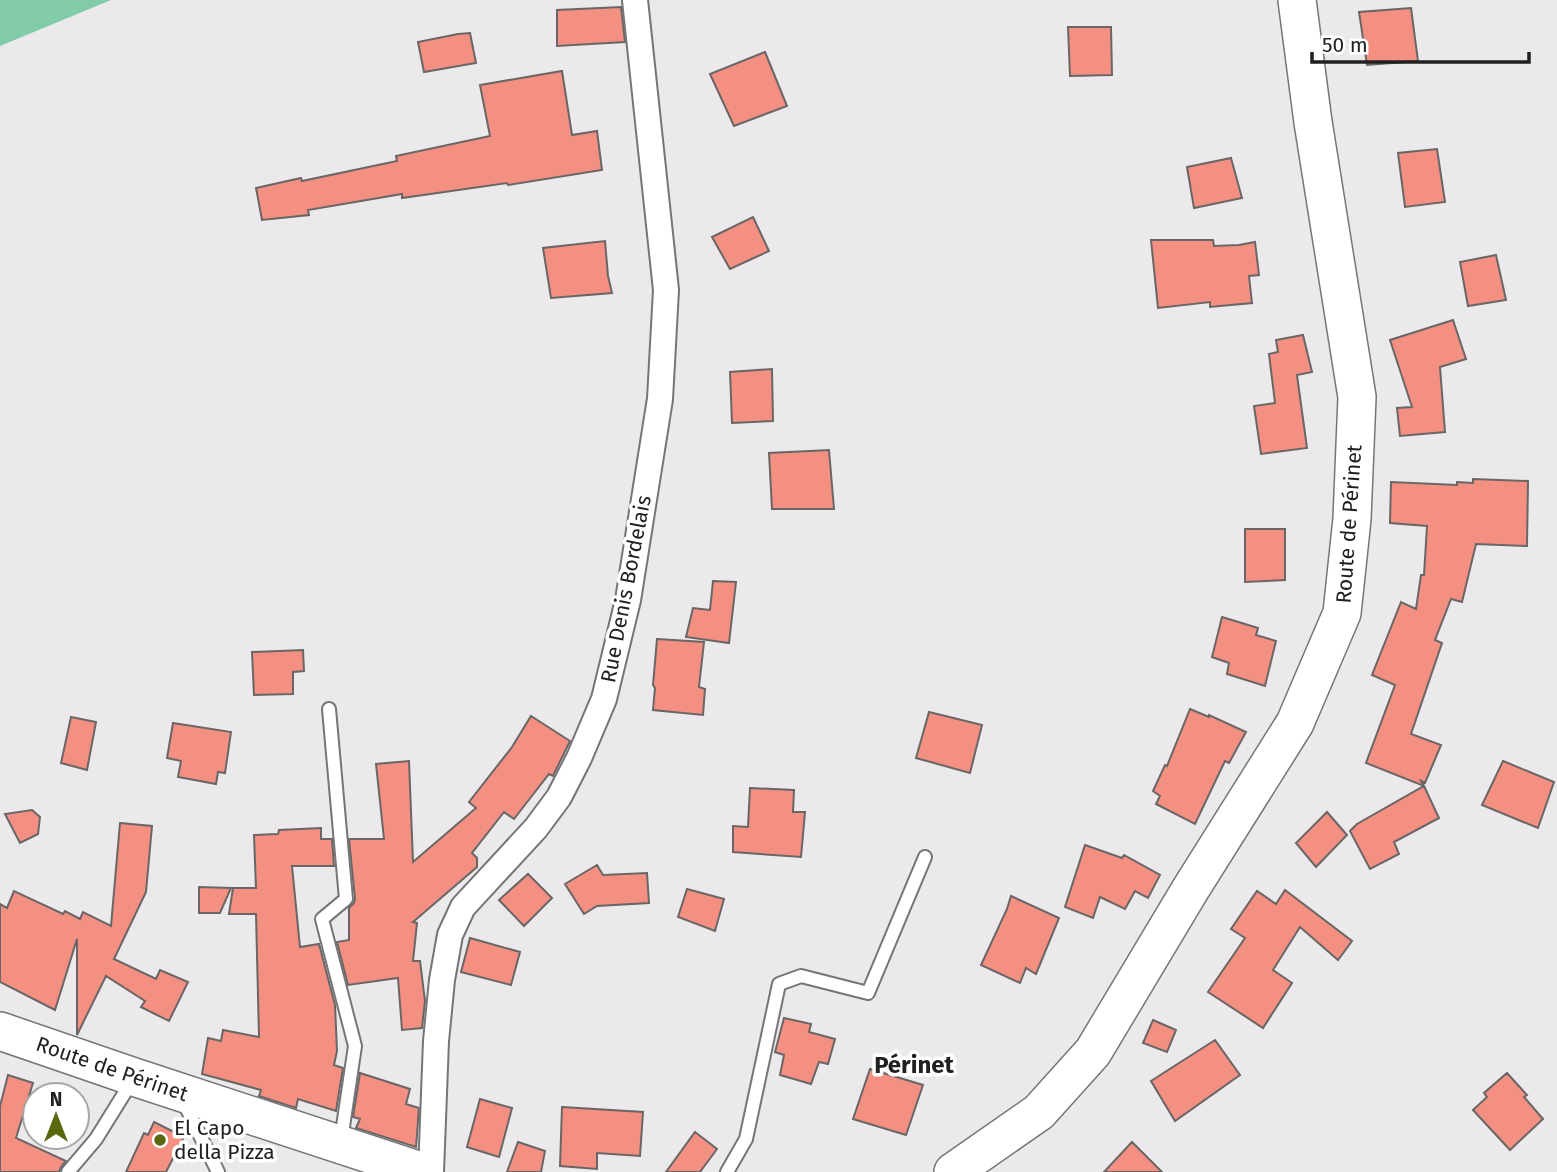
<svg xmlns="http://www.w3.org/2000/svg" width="1557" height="1172" font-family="'Fira Sans',sans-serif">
  <rect width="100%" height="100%" fill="#ebe9ec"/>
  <path fill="#81cba9" d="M 0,0 L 111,0 L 0,46 Z"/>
  <path fill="#f39082" stroke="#6a6666" stroke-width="2" d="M 621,7 L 625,42 L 557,46 L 557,10 Z
    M 1411,8 L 1418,61 L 1367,65 L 1359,12 Z
    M 1068,27 L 1111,27 L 1112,75 L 1070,76 Z
    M 470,33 L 476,63 L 424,72 L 418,42 L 458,34 Z
    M 765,52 L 787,106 L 734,126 L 710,74 Z
    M 562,71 L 572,135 L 597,131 L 602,170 L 508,185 L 507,183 L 402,198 L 402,194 L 308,210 L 309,215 L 262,220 L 256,188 L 301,178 L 302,181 L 397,161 L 396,156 L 490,136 L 480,85 Z
    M 1437,149 L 1445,202 L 1405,207 L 1398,153 Z
    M 1231,158 L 1242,198 L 1194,208 L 1187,167 Z
    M 753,217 L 769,251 L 730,269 L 712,237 Z
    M 1151,240 L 1213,240 L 1214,246 L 1239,245 L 1255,242 L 1259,275 L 1249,276 L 1252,303 L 1210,307 L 1210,302 L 1158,308 Z
    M 605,241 L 608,276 L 612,293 L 551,298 L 543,248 Z
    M 1496,255 L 1506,300 L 1468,306 L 1460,262 Z
    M 1453,320 L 1466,359 L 1440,367 L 1445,432 L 1400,436 L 1397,408 L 1412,407 L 1390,340 Z
    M 1303,335 L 1312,372 L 1297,375 L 1307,448 L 1261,454 L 1254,406 L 1275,403 L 1269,354 L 1278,352 L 1276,340 Z
    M 772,369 L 773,421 L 732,423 L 730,372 Z
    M 829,450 L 834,509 L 772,509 L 769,453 Z
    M 1473,479 L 1528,481 L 1527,546 L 1476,544 L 1462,602 L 1451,599 L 1435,640 L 1442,643 L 1411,734 L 1441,745 L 1425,783 L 1421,781 L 1424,786 L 1366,763 L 1395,685 L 1372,675 L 1401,602 L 1416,609 L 1421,575 L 1424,575 L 1427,526 L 1390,523 L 1391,482 L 1457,485 L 1457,482 L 1473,483 Z
    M 1245,529 L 1285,529 L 1285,580 L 1245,582 Z
    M 713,581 L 736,582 L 729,643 L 686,637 L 693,608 L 710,610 Z
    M 1222,617 L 1258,628 L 1256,635 L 1276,641 L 1265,686 L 1227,674 L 1229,663 L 1212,657 Z
    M 657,639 L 704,642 L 699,687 L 705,689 L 703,715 L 653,710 L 655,688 L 653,685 Z
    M 303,650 L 304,671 L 293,672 L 293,694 L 254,695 L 252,652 Z
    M 1190,709 L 1209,717 L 1209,715 L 1246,732 L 1229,763 L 1225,761 L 1195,824 L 1156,804 L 1160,796 L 1153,791 L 1165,765 L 1167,766 Z
    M 929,712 L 982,725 L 970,773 L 916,758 Z
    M 531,716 L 570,741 L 553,776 L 549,774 L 514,819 L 504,812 L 472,853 L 477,858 L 477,867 L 413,922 L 417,923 L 413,961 L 420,961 L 425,1001 L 422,1028 L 402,1030 L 398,978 L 348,985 L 337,942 L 349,940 L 349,908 L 354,903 L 355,899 L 349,839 L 384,839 L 376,764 L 409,761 L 413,862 L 476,808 L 469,802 L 512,747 Z
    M 71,717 L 96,722 L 87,770 L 61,763 Z
    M 173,723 L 231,732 L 225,773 L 218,772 L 216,784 L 178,777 L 181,761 L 167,758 Z
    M 1503,761 L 1554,782 L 1538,828 L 1482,805 Z
    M 1424,786 L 1439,818 L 1394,842 L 1399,854 L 1370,869 L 1350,831 L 1357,824 Z
    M 750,788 L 794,790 L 793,812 L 805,812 L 801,857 L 733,852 L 733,826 L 748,827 Z
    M 32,810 L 40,817 L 38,834 L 20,843 L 5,814 Z
    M 1327,812 L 1347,835 L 1316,867 L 1296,843 Z
    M 120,823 L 152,826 L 146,892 L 114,959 L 156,979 L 160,970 L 188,982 L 169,1021 L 141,1007 L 145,1001 L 106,976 L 77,1035 L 77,939 L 55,1010 L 0,982 L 0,904 L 7,908 L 14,891 L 63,914 L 65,911 L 80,919 L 83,912 L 111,926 Z
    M 321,828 L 321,839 L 332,839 L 334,866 L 292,866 L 300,947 L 319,944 L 335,1005 L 337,1051 L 334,1065 L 343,1068 L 336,1111 L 298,1099 L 296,1108 L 259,1096 L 261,1090 L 202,1074 L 208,1038 L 221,1041 L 223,1030 L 259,1037 L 256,914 L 229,914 L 233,888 L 256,888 L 254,835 L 278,834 L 279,830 Z
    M 1085,845 L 1122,858 L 1124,855 L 1160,875 L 1148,898 L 1135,891 L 1125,909 L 1100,897 L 1093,918 L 1065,907 Z
    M 597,865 L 603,875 L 647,873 L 649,903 L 597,906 L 584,914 L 565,884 Z
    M 528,874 L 552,898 L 524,926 L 499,900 Z
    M 199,887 L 231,888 L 220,913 L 199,913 Z
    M 687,889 L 724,899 L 715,931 L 678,917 Z
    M 1285,890 L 1352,941 L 1338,960 L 1300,927 L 1273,970 L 1292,983 L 1263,1028 L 1208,992 L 1245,938 L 1231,929 L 1257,891 L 1276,904 Z
    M 1011,896 L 1059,918 L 1036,974 L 1026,968 L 1020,983 L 981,965 L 1007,909 Z
    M 470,938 L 520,952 L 511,985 L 461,972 Z
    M 784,1018 L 811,1024 L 809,1032 L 835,1039 L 828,1064 L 819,1062 L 811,1084 L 780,1075 L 784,1055 L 775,1052 Z
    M 1153,1020 L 1176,1030 L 1167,1052 L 1143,1043 Z
    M 1215,1040 L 1240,1075 L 1175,1121 L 1151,1081 Z
    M 870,1069 L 923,1085 L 906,1135 L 853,1119 Z
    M 360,1073 L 410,1089 L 406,1104 L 419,1108 L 416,1147 L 356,1128 L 360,1119 L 353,1117 Z
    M 1507,1073 L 1527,1095 L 1524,1097 L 1543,1119 L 1510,1150 L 1473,1110 L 1487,1097 L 1484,1093 Z
    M 8,1075 L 33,1083 L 16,1138 L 66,1161 L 61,1167 L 59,1172 L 0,1172 L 0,1106 Z
    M 480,1099 L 512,1108 L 499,1157 L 467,1147 Z
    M 562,1107 L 643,1112 L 640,1156 L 597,1153 L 597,1169 L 560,1166 Z
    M 154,1122 L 184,1137 L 166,1172 L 126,1172 L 144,1133 L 148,1135 Z
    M 695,1132 L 717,1149 L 700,1172 L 666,1172 Z
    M 518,1142 L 545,1151 L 541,1172 L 507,1172 Z
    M 1132,1142 L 1162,1172 L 1104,1172 Z"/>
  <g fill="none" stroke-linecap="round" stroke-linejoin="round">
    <g stroke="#767477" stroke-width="16">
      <path id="lane" d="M 329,709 L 346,899 L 322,919 L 355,1046 L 341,1140
        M 183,1101 L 218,1172
        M 68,1172 L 96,1139 L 132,1081
        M 727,1172 L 746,1139 L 779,984 L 801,976 L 868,993 L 925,857"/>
    </g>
    <g stroke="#767477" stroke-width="28">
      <path id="street" d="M 431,1172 L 436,1041 L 442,980 L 450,935 L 463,907 L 536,828 L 559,797 L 579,758 L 604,699 L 628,600 L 660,399 L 666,290 L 635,0"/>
    </g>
    <g stroke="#767477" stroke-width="40">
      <path id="secondary" d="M 0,1031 L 134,1077 L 424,1172
        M 953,1172 L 1039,1112 L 1093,1052 L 1190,890 L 1295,723 L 1342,613 L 1352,519 L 1357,397 L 1313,122 L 1297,0"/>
    </g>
    <use href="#lane" stroke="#fff" stroke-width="12"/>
    <use href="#street" stroke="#fff" stroke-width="24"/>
    <use href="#secondary" stroke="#fff" stroke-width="37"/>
  </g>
  <circle fill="#5c680e" stroke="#fff" stroke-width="2.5" cx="160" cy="1140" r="7"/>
  <g text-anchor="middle" stroke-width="7" stroke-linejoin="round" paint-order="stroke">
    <g font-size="21" fill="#212021" stroke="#fff">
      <text transform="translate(1349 524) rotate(-86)" y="7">Route de Périnet</text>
      <text transform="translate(626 589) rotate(-79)" y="7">Rue Denis Bordelais</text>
      <text transform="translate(112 1069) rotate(19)" y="7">Route de Périnet</text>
    </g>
    <g font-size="21" fill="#212021" stroke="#fff" text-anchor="start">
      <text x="174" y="1135">El Capo<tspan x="174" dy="24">della Pizza</tspan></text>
    </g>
    <g font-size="24" font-weight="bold" fill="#212021" stroke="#fff">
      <text x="914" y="1073">Périnet</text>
    </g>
  </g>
  <g transform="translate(56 1116)"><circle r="33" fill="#ffffff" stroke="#a6a6a6" stroke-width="2"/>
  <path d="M0-5L12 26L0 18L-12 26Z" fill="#5c680e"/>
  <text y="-10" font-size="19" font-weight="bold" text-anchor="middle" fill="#212021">N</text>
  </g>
  <path d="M1312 52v10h217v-10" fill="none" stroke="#212021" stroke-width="3.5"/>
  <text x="1322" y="52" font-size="21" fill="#212021" stroke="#ffffff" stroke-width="5" paint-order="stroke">50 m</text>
</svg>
